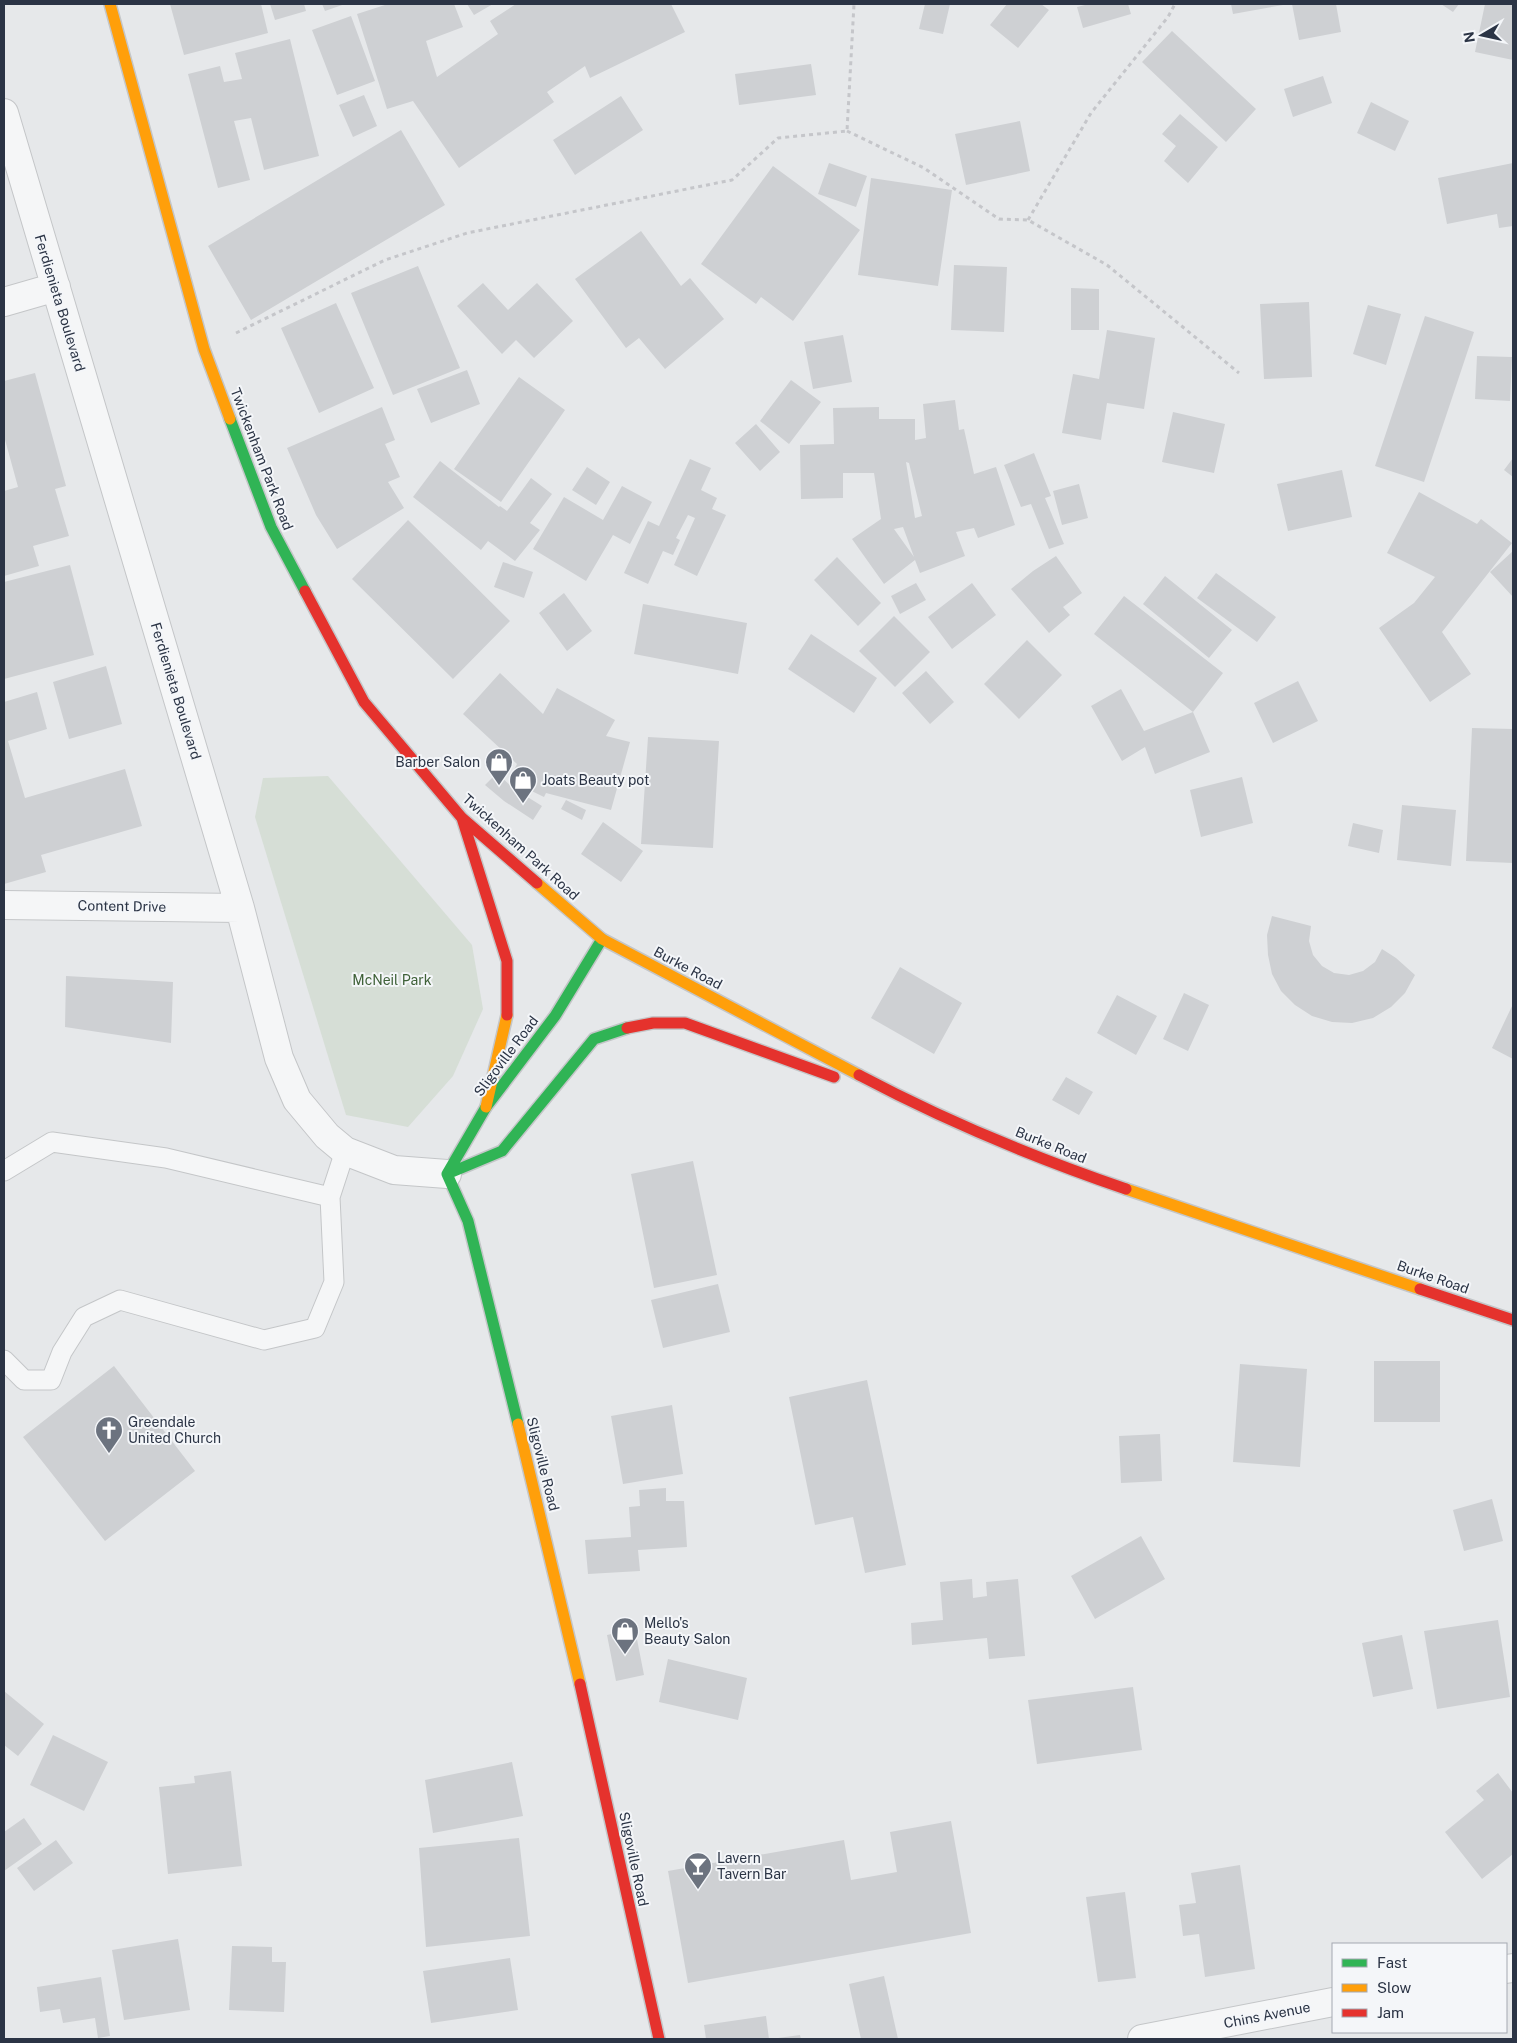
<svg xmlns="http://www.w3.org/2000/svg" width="1517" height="2043" font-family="'Public Sans',sans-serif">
  <rect width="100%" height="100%" fill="#e6e8ea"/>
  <path fill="#d6ded6" d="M 328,776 L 472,945 L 483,1009 L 453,1076 L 408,1127 L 346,1115 L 255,817 L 263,778 Z"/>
  <path fill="#ced0d3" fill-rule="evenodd" d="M 170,4 L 261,4 L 268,33 L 184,55 Z
    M 270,4 L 304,4 L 306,11 L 275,20 Z
    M 322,4 L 345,4 L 325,11 Z
    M 388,4 L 454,4 L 463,27 L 426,41 L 437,77 L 498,34 L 490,21 L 516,4 L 671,4 L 685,32 L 590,78 L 585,66 L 547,92 L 554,102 L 459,168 L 413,101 L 387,109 L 357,14 Z
    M 467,4 L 493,4 L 474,15 Z
    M 925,4 L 950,4 L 943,34 L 919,29 Z
    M 1007,4 L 1041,4 L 1049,10 L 1018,48 L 990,25 Z
    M 1089,4 L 1128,4 L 1131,14 L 1083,28 L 1077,7 Z
    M 1231,4 L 1283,4 L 1283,5 L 1233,14 Z
    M 1292,4 L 1336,4 L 1341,32 L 1299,40 Z
    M 1441,4 L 1459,4 L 1453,12 Z
    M 1485,4 L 1513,4 L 1513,60 L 1475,52 Z
    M 351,16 L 375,81 L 337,95 L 312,30 Z
    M 1172,31 L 1256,109 L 1226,142 L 1142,62 Z
    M 290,39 L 319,156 L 264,170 L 251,118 L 234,121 L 250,180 L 218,188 L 188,74 L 220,66 L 224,82 L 242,79 L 235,53 Z
    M 811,64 L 816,95 L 739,105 L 735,74 Z
    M 1323,76 L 1332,103 L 1293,117 L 1284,89 Z
    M 364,95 L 377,126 L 353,137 L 339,105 Z
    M 621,96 L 643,130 L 575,175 L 553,140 Z
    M 1371,102 L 1409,121 L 1395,151 L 1357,133 Z
    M 1180,114 L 1218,147 L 1188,183 L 1164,161 L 1176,146 L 1162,134 Z
    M 1020,121 L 1030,171 L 966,185 L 955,134 Z
    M 401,130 L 445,205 L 251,320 L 208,246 Z
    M 829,163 L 867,176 L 856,207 L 818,194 Z
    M 1513,163 L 1513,226 L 1499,228 L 1497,214 L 1447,224 L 1438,178 Z
    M 773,166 L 860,230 L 793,321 L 761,297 L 756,304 L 701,264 Z
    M 871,178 L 952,190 L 938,286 L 858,275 Z
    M 641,231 L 681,286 L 690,278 L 724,319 L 665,369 L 639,338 L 626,348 L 575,279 Z
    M 954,265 L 1007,267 L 1004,332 L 951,330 Z
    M 418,266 L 460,368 L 393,395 L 351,293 Z
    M 483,283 L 508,310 L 537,283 L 573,321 L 534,358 L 516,340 L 502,354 L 457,306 Z
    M 1071,288 L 1099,289 L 1099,330 L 1071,330 Z
    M 1309,302 L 1312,377 L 1264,379 L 1260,304 Z
    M 336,303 L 374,388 L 319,413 L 281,328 Z
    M 1368,305 L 1401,314 L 1386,365 L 1353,354 Z
    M 1425,316 L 1474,332 L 1424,482 L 1375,466 Z
    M 1107,330 L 1155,338 L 1144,409 L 1107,403 L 1101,440 L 1062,433 L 1073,374 L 1099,379 Z
    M 843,335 L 852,382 L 813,389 L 804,342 Z
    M 1477,356 L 1512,357 L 1510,401 L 1475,399 Z
    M 467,370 L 480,404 L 431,423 L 417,389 Z
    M 35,373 L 66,486 L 55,489 L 69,536 L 33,546 L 39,566 L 4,576 L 4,491 L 18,487 L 4,436 L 4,381 Z
    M 519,377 L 565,410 L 501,502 L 454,469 Z
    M 791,380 L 821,402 L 789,444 L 760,421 Z
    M 955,400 L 959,430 L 964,429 L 974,474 L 996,467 L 1015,525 L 978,538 L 974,528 L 956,532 L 965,556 L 920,573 L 915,560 L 884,584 L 852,539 L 881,519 L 874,473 L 843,473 L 843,498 L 801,499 L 800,445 L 834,444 L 833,408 L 879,407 L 879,419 L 915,419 L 915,440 L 926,438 L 923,404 ZM 906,462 L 909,463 L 922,516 L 915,518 ZM 903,527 L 914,557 L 894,529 Z
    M 382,407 L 395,440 L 385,444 L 400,477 L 388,482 L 404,508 L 337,549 L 316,515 L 287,448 Z
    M 1173,412 L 1225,424 L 1214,473 L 1162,462 Z
    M 756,424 L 780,452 L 760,471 L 735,443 Z
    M 1034,453 L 1051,496 L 1045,498 L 1064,544 L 1049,549 L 1031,504 L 1021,507 L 1004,465 Z
    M 1513,458 L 1513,477 L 1504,470 Z
    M 690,459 L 711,468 L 701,490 L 717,498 L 712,509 L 726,515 L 697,576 L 674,565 L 695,518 L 688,515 L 676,538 L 680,540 L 673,555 L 663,551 L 648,584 L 624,573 L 648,521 L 659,526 Z
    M 440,461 L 499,507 L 500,506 L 507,511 L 531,478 L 552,494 L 530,523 L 540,530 L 515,561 L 488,541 L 481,550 L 413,497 Z
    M 587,467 L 610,482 L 596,505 L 572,490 Z
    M 1342,470 L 1352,517 L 1288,531 L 1277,484 Z
    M 1079,484 L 1088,518 L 1062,525 L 1053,491 Z
    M 622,486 L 652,502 L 630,544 L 613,535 L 586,581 L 533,549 L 564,497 L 603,520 Z
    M 1419,492 L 1477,524 L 1481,519 L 1512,543 L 1442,632 L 1471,674 L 1430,702 L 1379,628 L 1414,603 L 1435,577 L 1387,553 Z
    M 408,520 L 510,621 L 453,679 L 352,579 Z
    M 1513,551 L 1513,597 L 1490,572 Z
    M 1056,556 L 1082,593 L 1063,607 L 1070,615 L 1049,633 L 1011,589 L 1033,571 Z
    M 837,557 L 881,603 L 858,626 L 814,580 Z
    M 503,562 L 533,572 L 524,598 L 494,587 Z
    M 70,565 L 94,655 L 4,679 L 4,582 Z
    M 1216,573 L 1276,617 L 1257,642 L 1197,598 Z
    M 1165,576 L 1232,630 L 1209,658 L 1143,604 Z
    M 916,583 L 926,600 L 900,614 L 891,596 Z
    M 972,583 L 996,615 L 952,649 L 928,617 Z
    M 564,593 L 592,631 L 567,651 L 539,613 Z
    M 1124,596 L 1223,673 L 1193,712 L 1094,634 Z
    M 643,604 L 747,623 L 738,674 L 634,654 Z
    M 894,616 L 930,652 L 895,687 L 859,651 Z
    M 811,634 L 877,678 L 854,713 L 788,669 Z
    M 1027,640 L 1062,675 L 1019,719 L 984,684 Z
    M 106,666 L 122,724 L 69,739 L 53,682 Z
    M 926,671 L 954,702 L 930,724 L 902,693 Z
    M 500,673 L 543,714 L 557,688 L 615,720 L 606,736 L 630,742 L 611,810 L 546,793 L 544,797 L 509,780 L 517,764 L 463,714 Z
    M 1298,681 L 1318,721 L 1273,743 L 1254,703 Z
    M 1121,689 L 1144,731 L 1193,712 L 1210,752 L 1155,774 L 1145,747 L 1122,761 L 1091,706 Z
    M 37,692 L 47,729 L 8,741 L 25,798 L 125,769 L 142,826 L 41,855 L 46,872 L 4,884 L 4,702 Z
    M 1472,728 L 1513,729 L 1513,863 L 1466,861 Z
    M 648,737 L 719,741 L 713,848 L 641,844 Z
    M 497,773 L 513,788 L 542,806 L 533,820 L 504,801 L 485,785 Z
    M 1242,777 L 1253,823 L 1201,837 L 1190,790 Z
    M 566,800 L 586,810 L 582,820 L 561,809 Z
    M 1402,805 L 1456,810 L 1451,866 L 1397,860 Z
    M 603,822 L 643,851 L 621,882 L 581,854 Z
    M 1353,823 L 1383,830 L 1379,853 L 1348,846 Z
    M 1272,916 L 1311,926 L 1309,941 L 1313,955 L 1322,966 L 1334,973 L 1349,975 L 1363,971 L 1375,962 L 1382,949 L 1396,958 L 1415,975 L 1405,993 L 1391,1007 L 1373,1018 L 1352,1023 L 1332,1022 L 1312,1016 L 1295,1005 L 1281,991 L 1272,974 L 1268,955 L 1267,935 Z
    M 900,967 L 962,1003 L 934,1054 L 871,1018 Z
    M 66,976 L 173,982 L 171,1043 L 65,1027 Z
    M 1184,993 L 1209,1005 L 1188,1051 L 1163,1039 Z
    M 1117,995 L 1157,1016 L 1136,1055 L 1097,1033 Z
    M 1513,1004 L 1513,1059 L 1492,1048 Z
    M 1066,1077 L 1093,1092 L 1079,1115 L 1052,1100 Z
    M 693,1161 L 717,1275 L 654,1288 L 631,1174 Z
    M 718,1284 L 730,1332 L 663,1348 L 651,1300 Z
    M 1374,1361 L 1440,1361 L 1440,1422 L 1374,1422 Z
    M 1240,1364 L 1307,1369 L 1300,1467 L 1233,1462 Z
    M 114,1366 L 195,1471 L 105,1541 L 23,1437 Z
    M 867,1380 L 906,1565 L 865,1573 L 853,1517 L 815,1525 L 789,1397 Z
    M 672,1405 L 683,1474 L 623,1484 L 611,1416 Z
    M 1160,1434 L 1162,1481 L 1121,1483 L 1119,1436 Z
    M 666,1488 L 666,1501 L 684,1501 L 687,1547 L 638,1550 L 640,1571 L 588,1574 L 585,1540 L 631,1537 L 629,1507 L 640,1506 L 639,1490 Z
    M 1492,1499 L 1503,1541 L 1464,1551 L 1453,1510 Z
    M 1141,1536 L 1165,1579 L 1095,1619 L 1071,1576 Z
    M 972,1579 L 973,1598 L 987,1596 L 986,1582 L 1018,1579 L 1025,1656 L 989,1659 L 987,1638 L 912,1645 L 911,1623 L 943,1620 L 940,1582 Z
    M 1498,1620 L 1510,1697 L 1437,1709 L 1424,1631 Z
    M 635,1629 L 644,1675 L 616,1681 L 607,1635 Z
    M 1402,1635 L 1413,1689 L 1373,1697 L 1362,1643 Z
    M 668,1659 L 747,1678 L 738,1720 L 659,1702 Z
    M 1133,1687 L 1142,1750 L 1037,1764 L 1028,1700 Z
    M 4,1691 L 44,1724 L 18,1756 L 4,1745 Z
    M 53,1735 L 108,1762 L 84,1811 L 30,1785 Z
    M 512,1762 L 523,1816 L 433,1833 L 425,1780 Z
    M 231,1771 L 242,1866 L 168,1874 L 159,1787 L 195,1783 L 194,1776 Z
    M 1498,1773 L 1513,1793 L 1513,1854 L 1482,1879 L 1445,1832 L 1484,1800 L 1476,1791 Z
    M 24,1818 L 42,1844 L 4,1871 L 4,1832 Z
    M 951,1821 L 971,1933 L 688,1983 L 668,1871 L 844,1840 L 851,1880 L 897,1872 L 890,1832 Z
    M 519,1838 L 530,1936 L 426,1947 L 419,1848 Z
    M 56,1840 L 73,1863 L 34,1891 L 17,1868 Z
    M 1240,1865 L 1255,1969 L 1205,1977 L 1199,1934 L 1183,1936 L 1179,1905 L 1196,1903 L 1191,1873 Z
    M 1125,1892 L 1136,1978 L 1098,1982 L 1086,1897 Z
    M 178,1939 L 190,2010 L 124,2020 L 112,1950 Z
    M 232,1946 L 272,1947 L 272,1962 L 286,1962 L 284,2012 L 229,2010 Z
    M 510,1958 L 518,2010 L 431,2023 L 423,1971 Z
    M 884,1976 L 898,2039 L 861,2039 L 849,1984 Z
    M 101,1977 L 110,2036 L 98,2038 L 95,2018 L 63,2023 L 60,2009 L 40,2012 L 37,1987 Z
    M 766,2016 L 769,2039 L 706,2039 L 704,2025 Z
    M 800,2035 L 801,2039 L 778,2039 L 778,2038 Z"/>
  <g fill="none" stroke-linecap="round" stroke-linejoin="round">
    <g stroke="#c4c6c8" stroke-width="21">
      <path id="lane" d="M 4,1171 L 52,1142 L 166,1158 L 330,1197
        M 4,1360 L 24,1380 L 51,1380 L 62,1352 L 84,1317 L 120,1300 L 264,1340 L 315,1328 L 334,1282 L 330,1197 L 345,1151"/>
    </g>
    <g stroke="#c4c6c8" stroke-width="30">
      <path id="street" d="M 4,113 L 240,908 L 279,1058 L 297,1100 L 327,1136 L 345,1151 L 394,1170 L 447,1174
        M 4,302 L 56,287
        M 4,905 L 240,908
        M 1506,1969 L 1513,1968
        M 1142,2039 L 1333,2002"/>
    </g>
    <g stroke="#c4c6c8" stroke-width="14">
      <path id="fast" d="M 230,419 L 271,527 L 305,591
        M 447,1174 L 468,1221 L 518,1424
        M 447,1174 L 502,1151 L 594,1039 L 627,1028
        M 447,1174 L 486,1107 L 555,1016 L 602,939"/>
    </g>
    <g stroke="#c4c6c8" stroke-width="14">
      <path id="slow" d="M 110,4 L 204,349 L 230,419
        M 537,883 L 602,939 L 859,1075
        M 486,1107 L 507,1015
        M 1126,1189 L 1420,1289
        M 518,1424 L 580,1684"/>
    </g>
    <g stroke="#c4c6c8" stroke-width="14">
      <path id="jam" d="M 305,591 L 364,702 L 462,818 L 537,883
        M 462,818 L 507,961 L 507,1015
        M 627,1028 L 653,1023 L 685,1023 L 834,1077
        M 859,1075 C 944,1120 1035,1158 1126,1189
        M 1420,1289 L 1513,1320
        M 580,1684 L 659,2039"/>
    </g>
    <path stroke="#c5c6ca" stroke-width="3" stroke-dasharray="4 4" stroke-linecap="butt" d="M 847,131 L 924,168 L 999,219 L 1028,220 L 1107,265 L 1239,373
      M 1028,220 L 1091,113 L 1168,17 L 1175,4
      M 236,333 L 385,260 L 467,233 L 732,180 L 778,138 L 847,131 L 854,4"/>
    <use href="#lane" stroke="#f5f6f7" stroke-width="19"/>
    <use href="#street" stroke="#f5f6f7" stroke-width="28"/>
    <use href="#fast" stroke="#30b455" stroke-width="11"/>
    <use href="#slow" stroke="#ff9f0a" stroke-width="11"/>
    <use href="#jam" stroke="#e5322d" stroke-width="11"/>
  </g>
  <defs>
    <g id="shop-pin" transform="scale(1.4375)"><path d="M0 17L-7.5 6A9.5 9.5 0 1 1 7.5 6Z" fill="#6c737f" stroke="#f4f6f9"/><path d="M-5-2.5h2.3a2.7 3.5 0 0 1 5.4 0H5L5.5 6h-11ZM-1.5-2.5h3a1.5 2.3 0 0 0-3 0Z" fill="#fff"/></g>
    <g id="church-pin" transform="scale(1.4375)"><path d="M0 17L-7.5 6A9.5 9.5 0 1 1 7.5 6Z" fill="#6c737f" stroke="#f4f6f9"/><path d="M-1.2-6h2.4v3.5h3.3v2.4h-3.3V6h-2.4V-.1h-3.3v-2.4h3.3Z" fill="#fff"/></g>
    <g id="bar-pin" transform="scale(1.4375)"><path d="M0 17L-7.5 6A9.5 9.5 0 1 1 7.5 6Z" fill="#6c737f" stroke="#f4f6f9"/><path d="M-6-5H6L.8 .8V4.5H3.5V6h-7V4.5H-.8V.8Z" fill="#fff"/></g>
  </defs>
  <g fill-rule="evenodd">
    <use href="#shop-pin" x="499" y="762"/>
    <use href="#shop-pin" x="523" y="780"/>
    <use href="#church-pin" x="109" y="1430"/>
    <use href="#shop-pin" x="625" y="1631"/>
    <use href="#bar-pin" x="698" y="1866"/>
  </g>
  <g text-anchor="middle" stroke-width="4" stroke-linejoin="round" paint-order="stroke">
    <g font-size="14" fill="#2b3445" stroke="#f4f6f9">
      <text transform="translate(60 303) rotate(73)" y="5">Ferdienieta Boulevard</text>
      <text transform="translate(262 459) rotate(69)" y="5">Twickenham Park Road</text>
      <text transform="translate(176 691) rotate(73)" y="5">Ferdienieta Boulevard</text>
      <text transform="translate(521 847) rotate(42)" y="5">Twickenham Park Road</text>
      <text transform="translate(122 906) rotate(1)" y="5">Content Drive</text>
      <text transform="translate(688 968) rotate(28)" y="5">Burke Road</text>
      <text transform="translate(506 1056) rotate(-53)" y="5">Sligoville Road</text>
      <text transform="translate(1051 1145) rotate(22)" y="5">Burke Road</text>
      <text transform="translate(1433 1277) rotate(19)" y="5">Burke Road</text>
      <text transform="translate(543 1464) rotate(76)" y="5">Sligoville Road</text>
      <text transform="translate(634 1859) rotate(78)" y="5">Sligoville Road</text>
      <text transform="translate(1267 2015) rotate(-11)" y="5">Chins Avenue</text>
    </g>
    <g font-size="14" fill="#2b3445" stroke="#f4f6f9" text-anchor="start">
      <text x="480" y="767" text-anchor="end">Barber Salon</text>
      <text x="542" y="785">Joats Beauty pot</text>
      <text x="128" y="1427">Greendale<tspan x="128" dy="16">United Church</tspan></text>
      <text x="644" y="1628">Mello's<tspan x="644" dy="16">Beauty Salon</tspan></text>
      <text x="717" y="1863">Lavern<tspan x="717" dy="16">Tavern Bar</tspan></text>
    </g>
    <g font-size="14" fill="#3f6138" stroke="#f4f6f9">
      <text x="392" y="985">McNeil Park</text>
    </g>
  </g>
  <rect width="1517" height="2043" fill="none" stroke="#2b3445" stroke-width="10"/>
  <rect x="1332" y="1943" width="175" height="90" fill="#f4f6f9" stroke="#a4a8b1"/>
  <rect x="1342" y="1959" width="25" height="8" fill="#30b455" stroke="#a4a8b1"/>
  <text x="1377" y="1968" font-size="15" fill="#2b3445">Fast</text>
  <rect x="1342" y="1984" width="25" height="8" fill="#ff9f0a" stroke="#a4a8b1"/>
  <text x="1377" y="1993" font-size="15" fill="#2b3445">Slow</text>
  <rect x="1342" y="2009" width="25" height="8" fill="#e5322d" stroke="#a4a8b1"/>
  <text x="1377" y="2018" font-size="15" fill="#2b3445">Jam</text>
  <g transform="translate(1482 35) rotate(261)" stroke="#f4f6f9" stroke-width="4" paint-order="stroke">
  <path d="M0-4L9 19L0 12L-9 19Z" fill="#2b3445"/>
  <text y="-8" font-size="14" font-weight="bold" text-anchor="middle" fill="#2b3445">N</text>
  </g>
</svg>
